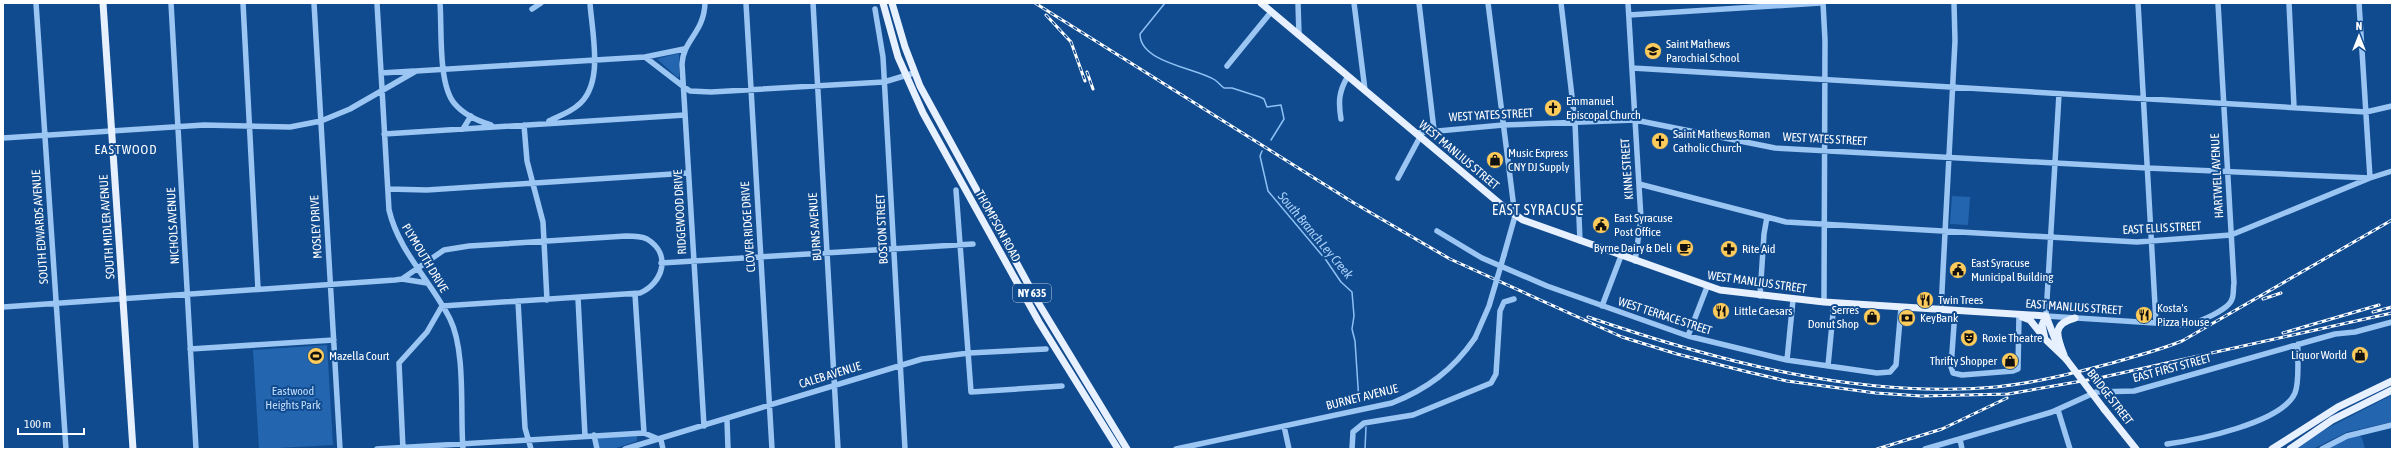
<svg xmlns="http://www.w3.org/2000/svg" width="2395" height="452" font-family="'Asap Condensed',sans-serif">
  <rect width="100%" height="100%" fill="#114b8f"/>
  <path fill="#2365ae" d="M 679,53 L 679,77 L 677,77 L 657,59 Z
    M 1952,196 L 1970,197 L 1968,225 L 1950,224 Z
    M 327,345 L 333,445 L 259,449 L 253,350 Z
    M 2392,395 L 2392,422 L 2347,432 L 2313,449 L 2296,449 L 2324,430 Z
    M 2359,435 L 2362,438 L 2365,449 L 2325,449 L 2348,438 Z
    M 637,436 L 637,441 L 613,449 L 599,449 L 597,438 Z"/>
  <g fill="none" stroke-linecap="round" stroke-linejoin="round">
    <path stroke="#8dc0f5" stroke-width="1.5" d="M 1165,3 L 1140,34 C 1140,63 1197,68 1215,80 C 1218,82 1221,86 1224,88 L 1232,88 L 1260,97 L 1264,99 L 1267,107 L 1281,105 L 1284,119 L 1271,140
      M 1262,151 L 1260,156 L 1268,191 L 1326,260 L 1341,282 L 1352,292 L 1354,316 L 1352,329 L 1355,341 L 1359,402
      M 1365,449 L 1366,427"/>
    <path stroke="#9bc5f2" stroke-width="5.5" d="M 36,3 L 66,449
      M 171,3 L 196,449
      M 243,3 L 258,289
      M 314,3 L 340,449
      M 377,3 L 389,210 C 399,252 431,281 450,319 C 466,351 460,413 463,449
      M 440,3 C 442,29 438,83 454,103 C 463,114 478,121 491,125
      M 746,3 L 772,449
      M 813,3 L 838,449
      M 1298,3 L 1299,35
      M 1354,3 L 1365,90
      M 1419,3 L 1434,130
      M 1488,3 L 1515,216 L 1504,255
      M 1561,3 L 1575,122 L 1580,241
      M 1628,3 L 1641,219 L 1635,261
      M 1823,3 L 1825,40 L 1824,302
      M 2138,3 L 2156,323
      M 2289,3 L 2294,107
      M 532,9 L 541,3
      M 875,9 L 883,57 L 905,449
      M 1629,15 L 1820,3
      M 645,57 L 684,49
      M 1227,66 L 1271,12
      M 1632,68 L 2366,112 L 2392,106
      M 381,73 L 414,71
      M 2059,94 L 2046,316 L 2186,325 C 2197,323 2229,310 2232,299 C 2234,295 2233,288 2234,283 L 2218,3
      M 1341,119 C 1338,101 1339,91 1348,76
      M 549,121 C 558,116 569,113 577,106 C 605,85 592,34 590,3
      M 524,125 L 527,161 L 543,222 L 547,300
      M 463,129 L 471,116
      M 1416,133 L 1503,125 L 1635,120 L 1775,148 L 2147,168 L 2370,178 L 2359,3
      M 384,134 L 685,115
      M 3,138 L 204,125 L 290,127 L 321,121 L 350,109 L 416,71 L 645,57 L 684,87 L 690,91 L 711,92 L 884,82 L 914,73
      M 1398,178 L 1420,137
      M 1639,184 L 1786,222 L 2137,242 L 2231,235 L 2370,178 L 2392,171
      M 388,189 L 427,190 L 688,173
      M 956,190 L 971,392 L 1062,386
      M 1437,231 L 1482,258 L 1547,286 L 1688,336 L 1787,360 L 1877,373 L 1890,372 L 1896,365 L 1901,308
      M 661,263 L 973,244
      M 402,279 L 427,283
      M 635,294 L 644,433
      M 1760,296 L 1764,234 L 1767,217
      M 578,298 L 585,436
      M 518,301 L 525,428 L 531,449
      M 1602,306 L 1621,256
      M 3,307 L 395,280 L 402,279 L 444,250 L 469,246 L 626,236 C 633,236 641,236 647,239 C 672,254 663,283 640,293 L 442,306
      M 1941,310 L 1955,41 L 1954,3
      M 1955,311 L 1951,367 L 1953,373 L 1962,375 L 2013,371 L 2018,369 L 2019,315
      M 1688,336 L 1707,287
      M 190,349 L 334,340
      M 1787,360 L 1793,300
      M 1828,366 L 1834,303
      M 2058,410 L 2070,449
      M 727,420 L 728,449
      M 704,426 L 682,64 C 683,40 704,33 705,3
      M 1284,426 L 1289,449
      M 594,435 L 597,449
      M 1960,439 L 1962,449
      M 2167,444 C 2197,440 2282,423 2295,393 C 2300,380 2297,359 2298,344
      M 377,449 L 644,433 L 661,440 L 663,449
      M 403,449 L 399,363 L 427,332 L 442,306
      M 625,449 L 922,359 L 969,353 L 1046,349
      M 1176,449 L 1392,403 C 1427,389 1453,370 1475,338
      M 1352,449 L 1353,432 L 1364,423 L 1413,415 L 1491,383 L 1496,374 L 1500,311 L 1504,302 L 1514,299
      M 1925,449 L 2052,412 L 2096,392 L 2134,391 L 2335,334 L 2355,332 L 2392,322
      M 2322,449 L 2347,436 L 2392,425"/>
    <path stroke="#e6f0ff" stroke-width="7" d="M 103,3 L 133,449
      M 883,3 L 898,57 L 923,113 L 1039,322 L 1118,449
      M 892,3 L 905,47 L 920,86 L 1039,304 L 1127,449
      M 1261,3 L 1505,208 L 1523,220 L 1720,290 L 1824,302 L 2046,316
      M 2046,316 L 2042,325 L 2045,339 L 2066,359
      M 2046,316 L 2058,347
      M 2022,317 L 2030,320 L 2042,335
      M 2064,355 C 2057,337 2051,324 2075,318
      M 2104,409 L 2136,449
      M 2272,449 L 2338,407 L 2392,381
      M 2290,449 L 2332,420 L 2392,390"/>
    <g stroke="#fff" stroke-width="3">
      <path id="rail" d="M 1035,3 L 1354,203 L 1450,259 L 1622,337 L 1677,354 L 1748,372 L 1787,381 L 1876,393 L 1921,396 L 2008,394 L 2099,378 L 2392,313
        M 1046,15 L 1071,42 L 1085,81
        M 1087,72 L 1093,89
        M 2263,299 L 2281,293
        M 2373,312 L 2392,307
        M 1588,317 C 1716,361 1859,399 1996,387 C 2035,383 2074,373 2112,363 C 2136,356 2160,350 2182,341 L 2392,220
        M 2283,333 L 2379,305
        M 1877,449 L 1942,429 L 2007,398"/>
    </g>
    <use href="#rail" stroke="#114b8f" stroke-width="1.5" stroke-dasharray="4.5" stroke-linecap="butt"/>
    <path stroke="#9bc5f2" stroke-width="5.5" d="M 1475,338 L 1489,306 L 1504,255"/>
    <path stroke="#e6f0ff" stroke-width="7" d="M 2066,359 L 2104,409"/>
  </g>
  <defs>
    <g id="school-disc" transform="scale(0.9)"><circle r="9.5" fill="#ffcc5c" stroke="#114b8f"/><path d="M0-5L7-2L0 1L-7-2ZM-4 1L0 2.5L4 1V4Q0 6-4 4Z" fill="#111"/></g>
    <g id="church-disc" transform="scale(0.9)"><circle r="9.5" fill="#ffcc5c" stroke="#114b8f"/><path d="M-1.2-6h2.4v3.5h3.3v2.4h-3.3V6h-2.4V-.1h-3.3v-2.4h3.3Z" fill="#111"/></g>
    <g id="shop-disc" transform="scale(0.9)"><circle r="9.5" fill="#ffcc5c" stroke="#114b8f"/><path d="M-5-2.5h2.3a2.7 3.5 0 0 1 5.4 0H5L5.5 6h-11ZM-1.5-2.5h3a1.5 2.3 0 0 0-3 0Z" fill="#111"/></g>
    <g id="civic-disc" transform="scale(0.9)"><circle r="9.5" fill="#ffcc5c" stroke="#114b8f"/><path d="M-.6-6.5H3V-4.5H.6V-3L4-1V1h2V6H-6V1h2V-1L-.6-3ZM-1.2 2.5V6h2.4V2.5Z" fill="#111"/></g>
    <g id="cafe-disc" transform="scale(0.9)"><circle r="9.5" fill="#ffcc5c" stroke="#114b8f"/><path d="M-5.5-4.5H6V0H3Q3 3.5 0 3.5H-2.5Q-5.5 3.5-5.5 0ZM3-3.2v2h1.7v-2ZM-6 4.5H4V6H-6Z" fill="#111"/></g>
    <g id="pharmacy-disc" transform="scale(0.9)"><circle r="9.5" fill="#ffcc5c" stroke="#114b8f"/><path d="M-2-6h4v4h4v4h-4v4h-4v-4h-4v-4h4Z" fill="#111"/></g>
    <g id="restaurant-disc" transform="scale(0.9)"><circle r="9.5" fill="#ffcc5c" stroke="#114b8f"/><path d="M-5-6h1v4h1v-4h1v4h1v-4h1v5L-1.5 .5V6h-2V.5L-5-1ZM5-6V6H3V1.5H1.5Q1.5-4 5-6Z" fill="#111"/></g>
    <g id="bank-disc" transform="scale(0.9)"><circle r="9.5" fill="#ffcc5c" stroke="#114b8f"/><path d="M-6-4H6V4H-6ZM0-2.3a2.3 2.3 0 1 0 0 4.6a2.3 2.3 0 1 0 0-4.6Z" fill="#111"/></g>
    <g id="theatre-disc" transform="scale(0.9)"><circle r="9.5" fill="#ffcc5c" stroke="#114b8f"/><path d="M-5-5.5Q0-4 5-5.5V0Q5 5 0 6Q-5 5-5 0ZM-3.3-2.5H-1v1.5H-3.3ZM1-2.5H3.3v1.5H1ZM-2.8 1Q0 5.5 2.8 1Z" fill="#111"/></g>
    <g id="stadium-disc" transform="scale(0.9)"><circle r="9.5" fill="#ffcc5c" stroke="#114b8f"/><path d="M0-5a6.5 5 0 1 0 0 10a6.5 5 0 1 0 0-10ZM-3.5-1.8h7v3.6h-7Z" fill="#111"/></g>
  </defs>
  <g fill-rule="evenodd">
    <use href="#school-disc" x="1653" y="51"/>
    <use href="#church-disc" x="1553" y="108"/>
    <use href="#church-disc" x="1660" y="141"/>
    <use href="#shop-disc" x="1495" y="160"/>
    <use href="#civic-disc" x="1601" y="225"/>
    <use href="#cafe-disc" x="1685" y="248"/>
    <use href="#pharmacy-disc" x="1729" y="249"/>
    <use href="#civic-disc" x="1958" y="270"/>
    <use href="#restaurant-disc" x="1925" y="300"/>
    <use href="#restaurant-disc" x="1721" y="311"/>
    <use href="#restaurant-disc" x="2144" y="315"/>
    <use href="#shop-disc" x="1872" y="317"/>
    <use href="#bank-disc" x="1907" y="318"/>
    <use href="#theatre-disc" x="1969" y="338"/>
    <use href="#shop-disc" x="2360" y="355"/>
    <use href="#stadium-disc" x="316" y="356"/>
    <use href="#shop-disc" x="2010" y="361"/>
  </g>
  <g text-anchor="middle" stroke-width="4" stroke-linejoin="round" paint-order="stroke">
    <rect fill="#114b8f" stroke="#b8c9dd" stroke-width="1" x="1013" y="284" width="38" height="18" rx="3"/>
    <g font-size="11" font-weight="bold" fill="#fff">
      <text x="1032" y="297">NY 635</text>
    </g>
    <g font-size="12" fill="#fff" stroke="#114b8f" text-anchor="start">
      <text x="1666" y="48">Saint Mathews<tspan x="1666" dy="14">Parochial School</tspan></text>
      <text x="1566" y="105">Emmanuel<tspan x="1566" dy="14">Episcopal Church</tspan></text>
      <text x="1673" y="138">Saint Mathews Roman<tspan x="1673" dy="14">Catholic Church</tspan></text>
      <text x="1508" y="157">Music Express<tspan x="1508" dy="14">CNY DJ Supply</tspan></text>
      <text x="1614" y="222">East Syracuse<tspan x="1614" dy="14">Post Office</tspan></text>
      <text x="1672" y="252" text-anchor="end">Byrne Dairy &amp; Deli</text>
      <text x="1742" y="253">Rite Aid</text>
      <text x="1971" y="267">East Syracuse<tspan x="1971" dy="14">Municipal Building</tspan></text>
      <text x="1938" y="304">Twin Trees</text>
      <text x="2157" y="312">Kosta's<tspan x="2157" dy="14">Pizza House</tspan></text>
      <text x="1859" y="314" text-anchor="end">Serres<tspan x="1859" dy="14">Donut Shop</tspan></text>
      <text x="1734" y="315">Little Caesars</text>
      <text x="1920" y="322">KeyBank</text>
      <text x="1982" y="342">Roxie Theatre</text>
      <text x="2347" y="359" text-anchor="end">Liquor World</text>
      <text x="329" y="360">Mazella Court</text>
      <text x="1997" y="365" text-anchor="end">Thrifty Shopper</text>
    </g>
    <g font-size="12" fill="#fff" stroke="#114b8f">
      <text transform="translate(1491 115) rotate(-3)" y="4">WEST YATES STREET</text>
      <text transform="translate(1825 139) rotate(3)" y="4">WEST YATES STREET</text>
      <text transform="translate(1459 155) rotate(40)" y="4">WEST MANLIUS STREET</text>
      <text transform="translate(1627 169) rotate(-94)" y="4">KINNE STREET</text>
      <text transform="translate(2217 176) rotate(-93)" y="4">HARTWELL AVENUE</text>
      <text transform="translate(680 212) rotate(-93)" y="4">RIDGEWOOD DRIVE</text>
      <text transform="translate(173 226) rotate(-93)" y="4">NICHOLS AVENUE</text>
      <text transform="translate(998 226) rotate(61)" y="4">THOMPSON ROAD</text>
      <text transform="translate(40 227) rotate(-94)" y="4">SOUTH EDWARDS AVENUE</text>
      <text transform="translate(107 227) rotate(-94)" y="4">SOUTH MIDLER AVENUE</text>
      <text transform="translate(316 227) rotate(-93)" y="4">MOSLEY DRIVE</text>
      <text transform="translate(748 227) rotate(-94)" y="4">CLOVER RIDGE DRIVE</text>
      <text transform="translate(815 227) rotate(-94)" y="4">BURNS AVENUE</text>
      <text transform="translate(2162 228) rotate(-3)" y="4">EAST ELLIS STREET</text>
      <text transform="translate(882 229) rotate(-93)" y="4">BOSTON STREET</text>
      <text transform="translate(425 258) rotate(59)" y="4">PLYMOUTH DRIVE</text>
      <text transform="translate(1757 282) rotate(8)" y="4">WEST MANLIUS STREET</text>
      <text transform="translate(2074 307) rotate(4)" y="4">EAST MANLIUS STREET</text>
      <text transform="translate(1665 316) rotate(18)" y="4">WEST TERRACE STREET</text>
      <text transform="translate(2172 368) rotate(-15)" y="4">EAST FIRST STREET</text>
      <text transform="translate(830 375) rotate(-17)" y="4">CALEB AVENUE</text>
      <text transform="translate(1362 397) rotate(-14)" y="4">BURNET AVENUE</text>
      <text transform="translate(2110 397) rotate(52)" y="4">BRIDGE STREET</text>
    </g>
    <g font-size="12" fill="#c2defd" stroke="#114b8f">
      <text x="293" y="395">Eastwood<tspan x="293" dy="14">Heights Park</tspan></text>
    </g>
    <g font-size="13" letter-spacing="1" fill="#fff" stroke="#114b8f">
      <text x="126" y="154">EASTWOOD</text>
    </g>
    <g font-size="13" font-style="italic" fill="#a7cff9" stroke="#114b8f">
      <text transform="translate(1316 235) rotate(50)" y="5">South Branch Ley Creek</text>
    </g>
    <g font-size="14" letter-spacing="1" fill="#fff" stroke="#114b8f">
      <text x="1538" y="215">EAST SYRACUSE</text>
    </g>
  </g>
  <rect width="2395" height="452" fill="none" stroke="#ffffff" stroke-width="8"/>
  <g transform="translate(2359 36)" stroke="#114b8f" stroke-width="3" paint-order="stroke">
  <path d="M0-3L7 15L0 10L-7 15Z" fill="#ffffff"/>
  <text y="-6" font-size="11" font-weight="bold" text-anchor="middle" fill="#ffffff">N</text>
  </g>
  <path d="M18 428v6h66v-6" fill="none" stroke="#ffffff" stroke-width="2"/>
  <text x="24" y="428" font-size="12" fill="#ffffff" stroke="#114b8f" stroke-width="3" paint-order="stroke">100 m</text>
</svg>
